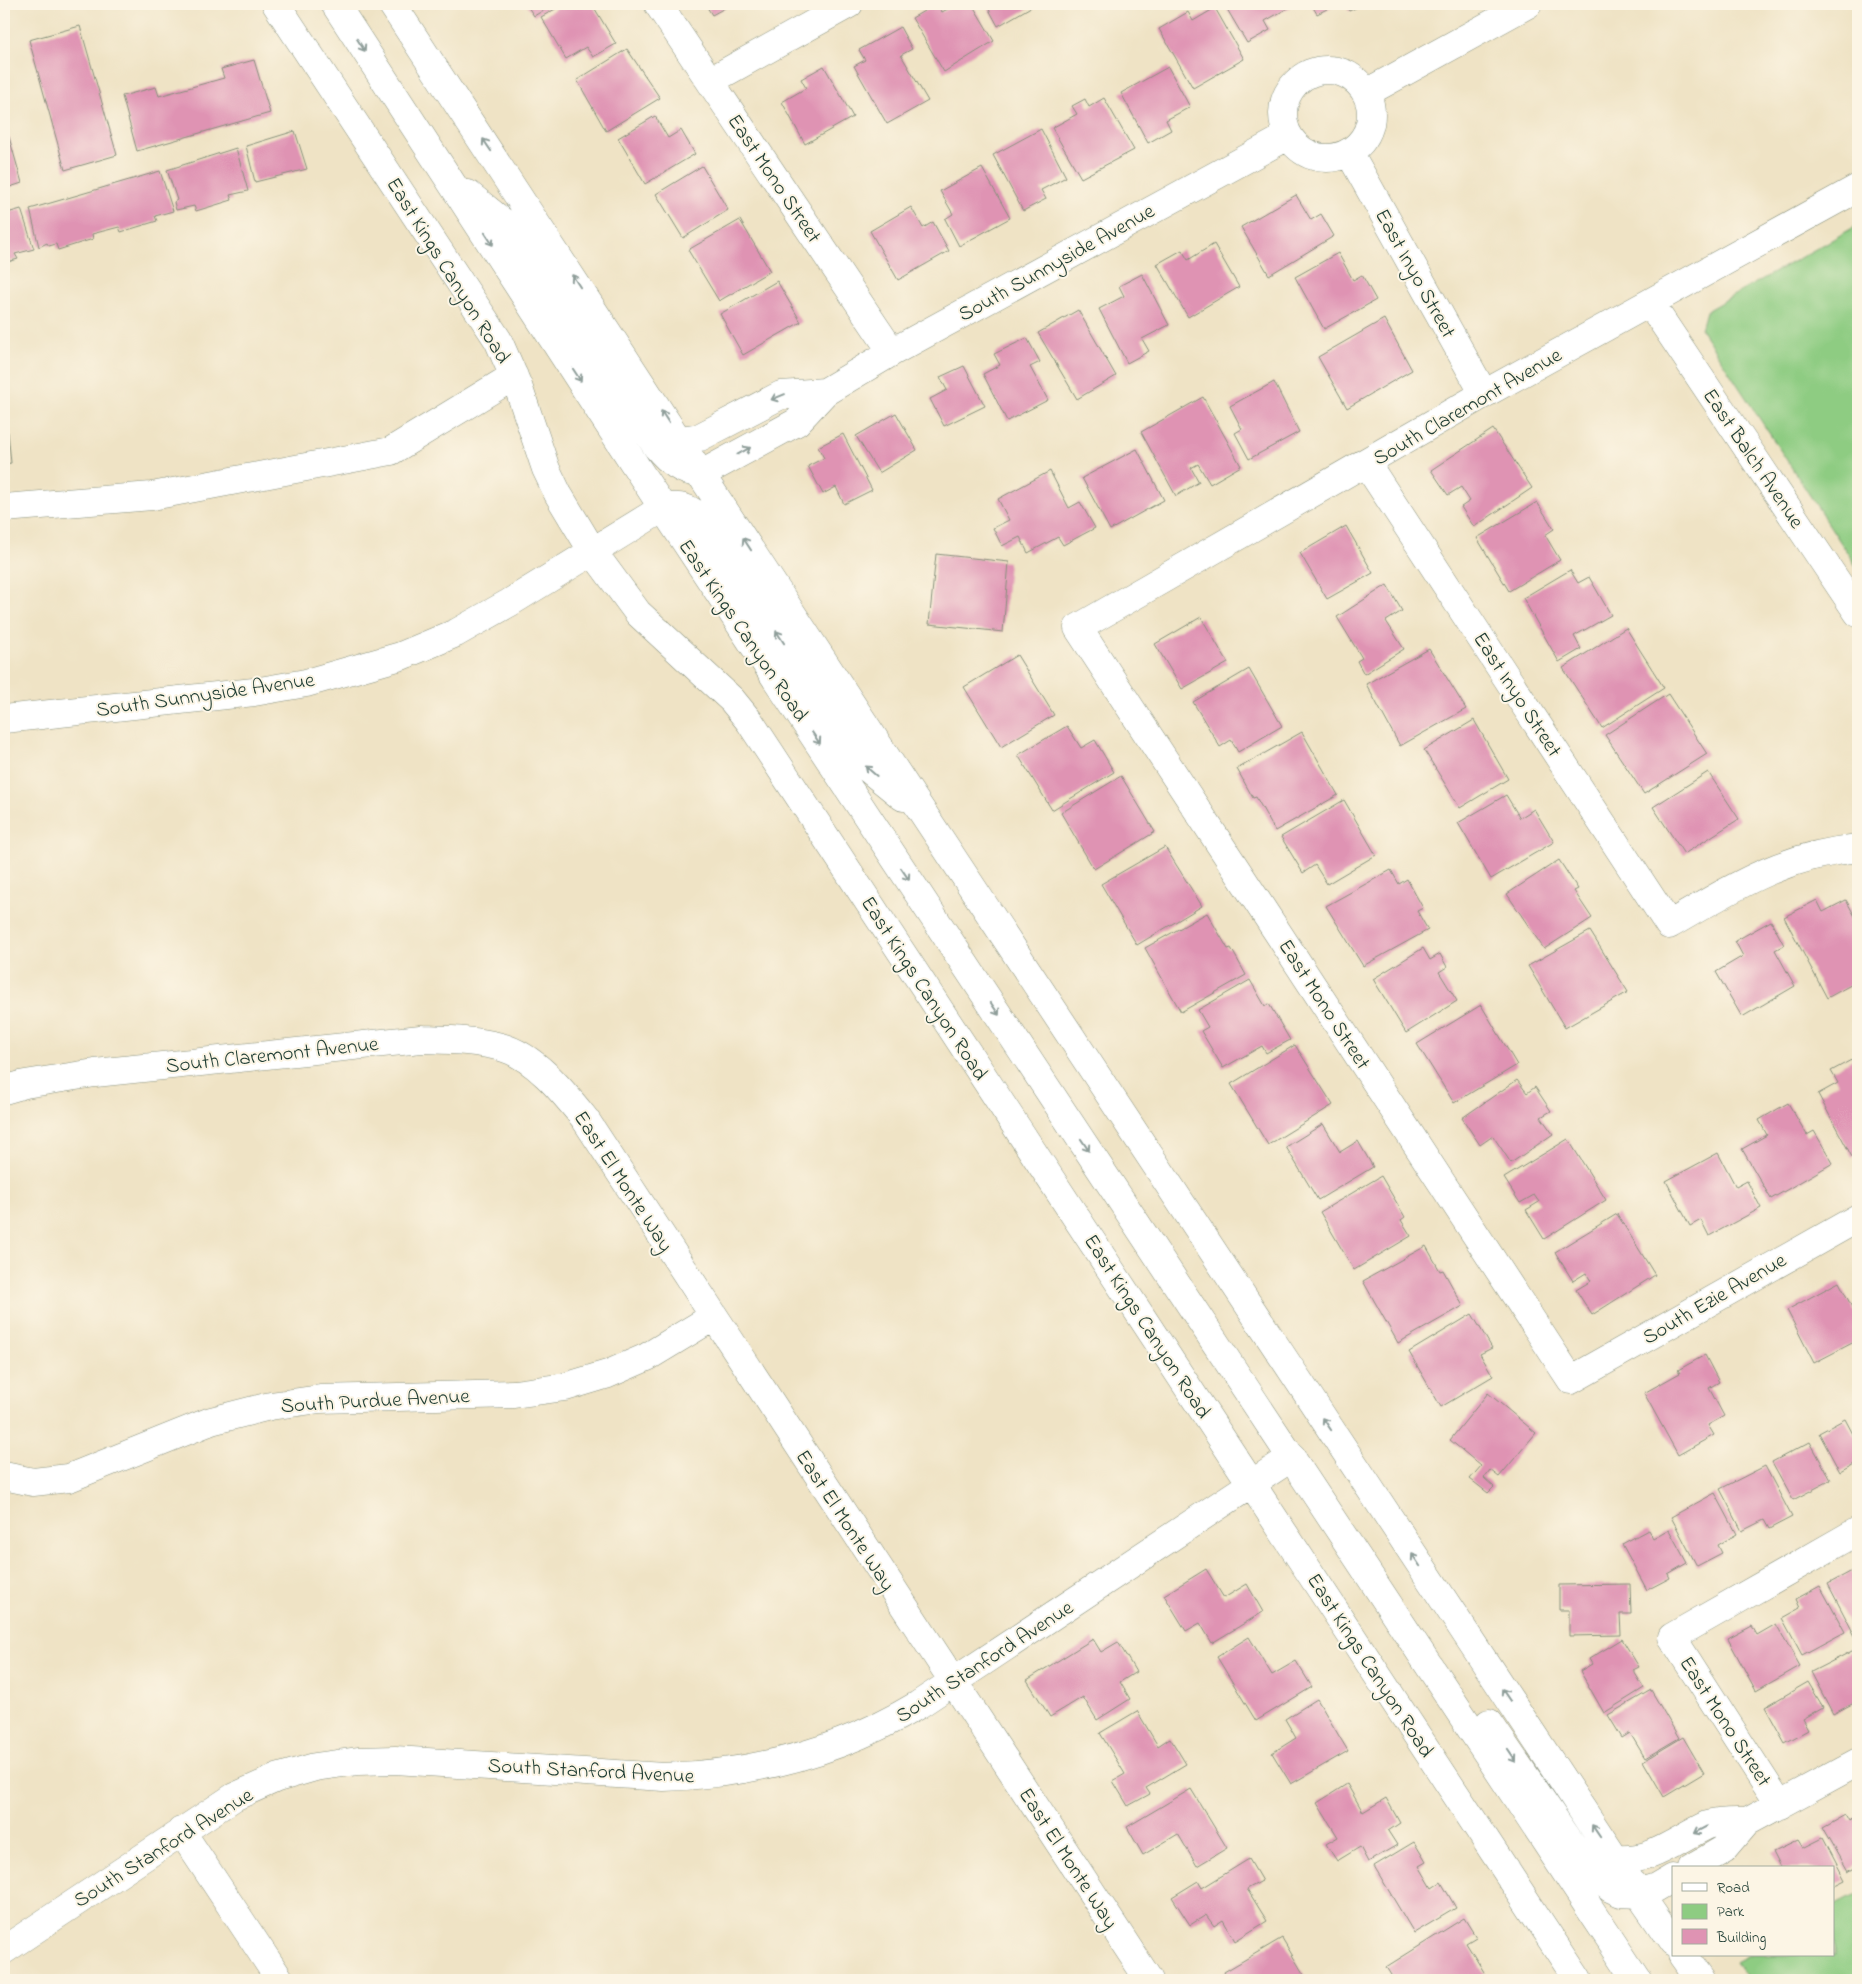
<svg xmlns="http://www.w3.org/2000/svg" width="1862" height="1984" font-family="'Indie Flower',sans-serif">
  <rect width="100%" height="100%" fill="#fcf5e5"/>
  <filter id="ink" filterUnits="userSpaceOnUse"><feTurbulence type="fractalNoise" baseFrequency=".02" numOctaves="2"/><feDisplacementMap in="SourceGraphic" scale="10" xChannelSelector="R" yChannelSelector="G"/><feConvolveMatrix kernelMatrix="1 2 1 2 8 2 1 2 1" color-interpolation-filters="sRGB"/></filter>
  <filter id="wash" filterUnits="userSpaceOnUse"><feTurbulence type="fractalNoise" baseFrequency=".0096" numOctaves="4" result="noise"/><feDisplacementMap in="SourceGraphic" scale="20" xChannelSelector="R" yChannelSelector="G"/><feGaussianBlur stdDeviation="1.12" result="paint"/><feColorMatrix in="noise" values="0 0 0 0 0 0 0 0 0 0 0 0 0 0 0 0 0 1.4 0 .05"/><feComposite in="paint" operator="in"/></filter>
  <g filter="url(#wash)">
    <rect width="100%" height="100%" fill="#efe3c5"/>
    <path fill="#8ecc82" stroke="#56845b" d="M 1858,225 L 1858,569 L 1701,329 L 1706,311 Z
      M 1858,1894 L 1858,1980 L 1749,1980 L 1736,1961 L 1747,1955 L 1833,1955 L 1833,1907 Z"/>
    <g id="blocks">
      <path fill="#df93b3" d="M 526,4 L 554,4 L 534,16 Z
        M 564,4 L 592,4 L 616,44 L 593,57 L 586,47 L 566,59 L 541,17 Z
        M 705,4 L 732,4 L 712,15 Z
        M 936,4 L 942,12 L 957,4 L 972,4 L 994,41 L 944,72 L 912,18 Z
        M 986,4 L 1036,4 L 998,26 Z
        M 1224,4 L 1288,4 L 1290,7 L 1265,21 L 1270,30 L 1247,43 Z
        M 1311,4 L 1337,4 L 1317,14 Z
        M 1345,4 L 1364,4 L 1349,11 Z
        M 1215,8 L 1244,59 L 1193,88 L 1159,29 L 1188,12 L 1193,21 Z
        M 80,26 L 117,155 L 65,170 L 29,40 Z
        M 900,27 L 912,49 L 901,55 L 928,101 L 887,124 L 854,66 L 865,60 L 859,50 Z
        M 627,49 L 660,98 L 606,131 L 577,80 Z
        M 254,60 L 270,113 L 137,151 L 122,96 L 156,87 L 159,96 L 224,78 L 221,69 Z
        M 824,66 L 853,117 L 805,144 L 782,102 L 806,88 L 801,79 Z
        M 1168,67 L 1190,107 L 1166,120 L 1171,130 L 1148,143 L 1121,93 Z
        M 1104,98 L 1134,150 L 1081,178 L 1052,128 L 1077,114 L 1072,106 L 1085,99 L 1089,107 Z
        M 655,116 L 668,138 L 681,130 L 695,154 L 645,184 L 618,138 Z
        M 1041,129 L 1066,177 L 1041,190 L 1046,199 L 1023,211 L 993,155 Z
        M 295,131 L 307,169 L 255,182 L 246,146 Z
        M 9,137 L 22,183 L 4,189 L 4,139 Z
        M 236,148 L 248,191 L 230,195 L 232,200 L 196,211 L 194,206 L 176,210 L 174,202 L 177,200 L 167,170 Z
        M 702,166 L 728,210 L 683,238 L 656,194 Z
        M 982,168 L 1010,218 L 959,246 L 945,219 L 953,214 L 940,191 Z
        M 160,171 L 173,211 L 155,216 L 157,221 L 121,232 L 119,227 L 92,234 L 93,239 L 58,250 L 56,244 L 49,246 L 47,243 L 39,247 L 30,209 Z
        M 1296,195 L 1311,220 L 1321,214 L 1334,236 L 1269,275 L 1241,227 Z
        M 911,207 L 923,228 L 933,222 L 949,251 L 898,280 L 870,231 Z
        M 21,209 L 34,249 L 15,254 L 18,259 L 4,263 L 4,214 Z
        M 740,220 L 770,271 L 719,301 L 688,250 Z
        M 1214,244 L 1239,287 L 1188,317 L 1157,264 L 1182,250 L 1188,260 Z
        M 1338,253 L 1353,280 L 1362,275 L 1376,300 L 1324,329 L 1295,277 Z
        M 1142,274 L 1169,325 L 1142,339 L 1149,351 L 1127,363 L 1099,309 L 1124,296 L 1119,286 Z
        M 777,281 L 801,322 L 743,355 L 720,314 Z
        M 1078,310 L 1116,376 L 1077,399 L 1038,333 Z
        M 1384,319 L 1412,370 L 1347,408 L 1318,357 Z
        M 1027,338 L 1040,362 L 1030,367 L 1048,400 L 1007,421 L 983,374 L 1000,365 L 994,354 Z
        M 964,366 L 985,406 L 944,426 L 930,399 L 947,390 L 940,377 Z
        M 1274,382 L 1299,432 L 1249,459 L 1235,433 L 1242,429 L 1230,406 Z
        M 1203,397 L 1241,466 L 1210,484 L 1198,464 L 1191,468 L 1199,482 L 1176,496 L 1141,432 Z
        M 896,413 L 917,450 L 879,473 L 856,436 Z
        M 1493,429 L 1532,488 L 1474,527 L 1461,507 L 1470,501 L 1461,487 L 1448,495 L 1431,470 Z
        M 4,432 L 8,432 L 11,463 L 4,464 Z
        M 843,434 L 872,490 L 844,504 L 836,487 L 823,494 L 808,466 L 824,458 L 818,447 Z
        M 1137,449 L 1164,500 L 1110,530 L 1082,478 Z
        M 1050,471 L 1069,508 L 1080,502 L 1095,528 L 1063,545 L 1058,537 L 1028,553 L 1020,537 L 1002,546 L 993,528 L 1009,520 L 998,499 Z
        M 1537,502 L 1554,529 L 1545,535 L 1560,560 L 1509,591 L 1477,538 Z
        M 1346,526 L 1373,573 L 1327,599 L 1300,553 Z
        M 936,554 L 1009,562 L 1003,632 L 929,624 Z
        M 1570,570 L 1578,583 L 1589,577 L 1611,615 L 1574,636 L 1581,649 L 1559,662 L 1523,598 Z
        M 1387,585 L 1402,611 L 1386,621 L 1404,649 L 1364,674 L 1357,661 L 1362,658 L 1337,617 Z
        M 1201,617 L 1228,663 L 1182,689 L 1155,644 Z
        M 1626,628 L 1664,688 L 1602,728 L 1563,668 Z
        M 1429,649 L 1466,709 L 1400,746 L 1366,684 Z
        M 1017,655 L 1054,715 L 1001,747 L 964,687 Z
        M 1249,669 L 1282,726 L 1238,752 L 1231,740 L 1220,747 L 1193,702 Z
        M 1668,694 L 1707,754 L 1644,794 L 1605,735 Z
        M 1474,720 L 1508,779 L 1460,808 L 1424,750 Z
        M 1067,726 L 1081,748 L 1095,740 L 1114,772 L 1052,810 L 1018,755 Z
        M 1302,732 L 1338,795 L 1275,831 L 1256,797 L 1253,798 L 1237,769 Z
        M 1708,772 L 1739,819 L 1684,854 L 1653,807 Z
        M 1121,776 L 1155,832 L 1094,869 L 1061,813 Z
        M 1506,795 L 1520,818 L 1534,809 L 1554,842 L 1491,879 L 1458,823 Z
        M 1344,800 L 1376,855 L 1327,884 L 1315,865 L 1303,873 L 1281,837 Z
        M 1165,847 L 1202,906 L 1137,945 L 1101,884 Z
        M 1559,860 L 1578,889 L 1574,891 L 1592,918 L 1544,949 L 1507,894 Z
        M 1391,870 L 1399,884 L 1407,879 L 1423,908 L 1417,911 L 1428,930 L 1363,966 L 1326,906 Z
        M 1817,900 L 1823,912 L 1846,900 L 1858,922 L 1858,981 L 1827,998 L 1784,917 Z
        M 1207,913 L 1228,949 L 1231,948 L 1246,975 L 1181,1012 L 1145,948 Z
        M 1771,921 L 1784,945 L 1775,950 L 1795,986 L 1742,1017 L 1716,972 L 1743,956 L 1735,941 Z
        M 1590,931 L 1628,992 L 1565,1028 L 1528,966 Z
        M 1423,948 L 1430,960 L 1440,954 L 1447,967 L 1439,972 L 1457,1001 L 1406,1033 L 1373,979 Z
        M 1250,980 L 1265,1006 L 1269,1004 L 1290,1040 L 1266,1053 L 1262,1046 L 1223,1068 L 1201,1031 L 1208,1027 L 1198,1010 Z
        M 1481,1005 L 1517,1065 L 1454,1103 L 1417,1044 Z
        M 1295,1045 L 1333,1105 L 1268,1145 L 1231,1084 Z
        M 1855,1058 L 1858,1063 L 1858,1153 L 1852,1157 L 1818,1094 L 1838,1083 L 1831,1071 Z
        M 1517,1080 L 1527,1093 L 1535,1087 L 1551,1111 L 1541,1117 L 1553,1134 L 1511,1163 L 1493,1136 L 1480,1145 L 1462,1118 Z
        M 1788,1103 L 1807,1135 L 1814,1131 L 1833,1163 L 1771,1199 L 1742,1149 L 1767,1135 L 1759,1120 Z
        M 1323,1124 L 1340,1152 L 1358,1141 L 1373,1167 L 1318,1200 L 1286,1147 Z
        M 1568,1139 L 1606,1200 L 1544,1239 L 1526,1210 L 1539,1202 L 1534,1195 L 1520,1203 L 1504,1178 Z
        M 1718,1153 L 1736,1187 L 1747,1181 L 1761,1208 L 1709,1236 L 1701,1220 L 1690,1226 L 1666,1181 Z
        M 1381,1176 L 1405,1217 L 1401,1220 L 1411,1236 L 1354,1270 L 1320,1212 Z
        M 1617,1214 L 1655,1275 L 1592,1315 L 1576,1290 L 1591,1281 L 1586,1273 L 1573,1281 L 1555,1252 Z
        M 1426,1246 L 1440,1271 L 1443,1270 L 1463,1306 L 1398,1343 L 1363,1281 Z
        M 1839,1282 L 1858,1319 L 1858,1340 L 1814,1363 L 1787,1310 Z
        M 1472,1314 L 1492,1348 L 1480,1354 L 1493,1376 L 1441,1407 L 1409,1352 Z
        M 1705,1355 L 1719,1382 L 1709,1388 L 1724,1416 L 1708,1425 L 1714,1435 L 1678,1455 L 1644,1393 L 1680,1373 L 1678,1370 Z
        M 1488,1393 L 1536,1433 L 1499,1477 L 1490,1470 L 1484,1478 L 1494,1487 L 1488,1493 L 1470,1479 L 1481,1466 L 1450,1440 Z
        M 1845,1419 L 1854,1436 L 1858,1433 L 1858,1462 L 1840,1472 L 1819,1433 Z
        M 1810,1442 L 1831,1480 L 1793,1500 L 1772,1462 Z
        M 1765,1466 L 1792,1517 L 1769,1529 L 1764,1520 L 1742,1531 L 1720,1489 Z
        M 1715,1493 L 1737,1534 L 1718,1545 L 1722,1553 L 1697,1566 L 1671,1517 Z
        M 1648,1530 L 1653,1539 L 1669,1530 L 1687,1563 L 1668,1574 L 1670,1578 L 1647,1590 L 1622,1544 Z
        M 1206,1569 L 1224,1598 L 1247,1584 L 1263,1612 L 1212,1643 L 1200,1623 L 1186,1631 L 1164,1595 Z
        M 1852,1571 L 1856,1580 L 1858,1579 L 1858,1634 L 1855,1636 L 1828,1584 Z
        M 1630,1584 L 1631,1614 L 1620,1614 L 1621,1635 L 1569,1636 L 1569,1610 L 1559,1610 L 1559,1585 Z
        M 1820,1586 L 1845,1632 L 1802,1655 L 1782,1618 L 1800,1608 L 1796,1599 Z
        M 1776,1624 L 1800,1666 L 1756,1691 L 1728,1639 L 1752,1626 L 1757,1635 Z
        M 1249,1637 L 1272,1675 L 1296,1661 L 1312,1687 L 1256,1721 L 1217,1657 Z
        M 1093,1639 L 1101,1652 L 1118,1642 L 1136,1672 L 1120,1682 L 1130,1699 L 1097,1720 L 1083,1697 L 1050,1717 L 1027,1680 Z
        M 1622,1639 L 1639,1667 L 1633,1670 L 1644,1688 L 1604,1713 L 1580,1671 L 1592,1664 L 1589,1659 Z
        M 1856,1649 L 1858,1654 L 1858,1710 L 1854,1703 L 1833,1714 L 1811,1672 Z
        M 1808,1682 L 1823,1707 L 1802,1719 L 1808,1730 L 1785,1743 L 1765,1707 Z
        M 1651,1690 L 1679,1738 L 1645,1758 L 1630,1733 L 1622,1738 L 1608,1715 Z
        M 1317,1699 L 1348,1751 L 1291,1784 L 1272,1753 L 1296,1738 L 1285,1719 Z
        M 1137,1711 L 1158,1746 L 1170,1738 L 1186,1764 L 1146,1788 L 1150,1794 L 1128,1806 L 1113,1781 L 1125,1774 L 1100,1733 Z
        M 1683,1737 L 1704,1773 L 1664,1797 L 1643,1761 Z
        M 1347,1784 L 1363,1812 L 1386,1798 L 1400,1823 L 1388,1831 L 1397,1845 L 1368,1862 L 1360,1847 L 1337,1861 L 1326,1844 L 1338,1837 L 1317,1803 Z
        M 1191,1789 L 1227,1848 L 1197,1866 L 1178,1834 L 1143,1855 L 1127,1827 Z
        M 1846,1814 L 1850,1821 L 1858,1816 L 1858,1865 L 1848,1871 L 1823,1827 Z
        M 1823,1838 L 1845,1880 L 1833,1886 L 1833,1868 L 1781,1868 L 1773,1852 L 1798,1840 L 1803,1848 Z
        M 1414,1842 L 1426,1862 L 1419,1866 L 1432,1888 L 1441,1882 L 1456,1908 L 1414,1933 L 1374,1866 Z
        M 1249,1859 L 1262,1881 L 1247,1889 L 1267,1921 L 1235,1941 L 1223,1920 L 1214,1926 L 1206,1915 L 1190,1925 L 1172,1897 L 1198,1881 L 1202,1888 Z
        M 1464,1918 L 1476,1937 L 1466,1943 L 1489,1980 L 1394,1980 L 1386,1967 Z
        M 1282,1938 L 1307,1980 L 1228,1980 L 1224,1972 Z"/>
    </g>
  </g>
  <g filter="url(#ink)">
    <use href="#blocks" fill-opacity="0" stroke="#87907c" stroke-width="1"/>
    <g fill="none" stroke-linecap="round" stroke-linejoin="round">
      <g stroke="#87907c" stroke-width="29">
        <path id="minor" d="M 276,4 L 498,340 L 518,386 L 546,469 L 558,494 L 593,552 L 638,613 L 732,700 L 750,722 L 1578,1980
          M 658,4 L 892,352
          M1283 114a44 44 0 1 1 88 0a44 44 0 1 1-88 0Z
          M 710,81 L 849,4
          M 1366,93 L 1528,4
          M 1349,152 L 1484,394
          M 1858,188 L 1484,394 L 1078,628 L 1571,1380 L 1858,1218
          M 1650,303 L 1858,613
          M 680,440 L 700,437 L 781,395 L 825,392
          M 1366,463 L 1669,925 C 1734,887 1781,856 1858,848
          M 700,473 L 707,471 L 797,422 L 825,392 L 892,352 L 1288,136
          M 4,508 L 152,496 L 391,451 L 514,376
          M 4,719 L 254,692 L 306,683 L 401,656 L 456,633 L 509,603 L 663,508
          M 4,1090 L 25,1084 L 95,1073 L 421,1039 C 448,1040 475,1040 501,1047 C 535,1056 564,1093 585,1119 L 1149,1980
          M 4,1476 L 33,1482 L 69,1478 L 211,1421 L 270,1406 L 320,1399 L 514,1394 L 565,1387 L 608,1374 L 647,1357 L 713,1317
          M 1780,1805 L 1672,1637 L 1858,1531
          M 181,1831 L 280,1980
          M 1615,1859 C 1654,1862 1675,1840 1708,1825 C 1719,1821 1736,1822 1747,1822
          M 1692,1868 L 1724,1849 L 1747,1822 L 1858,1762
          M 1638,1894 L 1656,1888 L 1673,1878
          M 4,1950 L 234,1797 L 277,1778 L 315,1767 L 358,1761 L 395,1760 L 664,1777 C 755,1774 840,1752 918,1705 L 1292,1457"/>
      </g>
      <g stroke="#87907c" stroke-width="29">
        <path id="major" d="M 335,4 L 663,508 L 1637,1980
          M 392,4 L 923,813 L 1615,1859 L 1673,1943
          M 468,194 L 509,227 L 657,447 C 669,461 681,472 700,473
          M 663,508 C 681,505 689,507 702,519 L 866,767 L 903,797
          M 1489,1723 L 1585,1864 L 1610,1888 L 1621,1893 L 1638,1894
          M 1682,1955 L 1700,1980"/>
      </g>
      <use href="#minor" stroke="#fff" stroke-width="28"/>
      <use href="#major" stroke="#fff" stroke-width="28"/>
    </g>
    <defs><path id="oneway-shaft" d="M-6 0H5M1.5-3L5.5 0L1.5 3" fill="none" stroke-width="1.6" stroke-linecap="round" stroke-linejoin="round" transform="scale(1.25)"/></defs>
    <g stroke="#8f9e9a">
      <use href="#oneway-shaft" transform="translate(361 45) rotate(57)"/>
      <use href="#oneway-shaft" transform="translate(487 145) rotate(-124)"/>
      <use href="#oneway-shaft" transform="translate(489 239) rotate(57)"/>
      <use href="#oneway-shaft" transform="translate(576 281) rotate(-123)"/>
      <use href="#oneway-shaft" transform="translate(577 375) rotate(57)"/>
      <use href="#oneway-shaft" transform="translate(778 397) rotate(158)"/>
      <use href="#oneway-shaft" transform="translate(665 417) rotate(-123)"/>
      <use href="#oneway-shaft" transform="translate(744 451) rotate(-29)"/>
      <use href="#oneway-shaft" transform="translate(747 544) rotate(-123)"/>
      <use href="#oneway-shaft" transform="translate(780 637) rotate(-123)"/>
      <use href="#oneway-shaft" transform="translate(816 738) rotate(56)"/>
      <use href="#oneway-shaft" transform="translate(871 771) rotate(-139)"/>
      <use href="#oneway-shaft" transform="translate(905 874) rotate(56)"/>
      <use href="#oneway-shaft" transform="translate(995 1009) rotate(56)"/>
      <use href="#oneway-shaft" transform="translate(1085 1145) rotate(56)"/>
      <use href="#oneway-shaft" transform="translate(1327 1424) rotate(-124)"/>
      <use href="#oneway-shaft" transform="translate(1416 1560) rotate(-124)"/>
      <use href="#oneway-shaft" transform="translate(1506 1695) rotate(-124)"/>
      <use href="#oneway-shaft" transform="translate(1512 1756) rotate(56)"/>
      <use href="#oneway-shaft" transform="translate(1700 1830) rotate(152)"/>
      <use href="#oneway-shaft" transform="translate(1596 1831) rotate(-124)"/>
    </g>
  </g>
  <g text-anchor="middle" stroke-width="4" stroke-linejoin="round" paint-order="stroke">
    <g font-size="21" fill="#1f3d34" stroke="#fcf5e5">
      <text transform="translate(775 178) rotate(56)" y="7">East Mono Street</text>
      <text transform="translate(1056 262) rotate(-29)" y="7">South Sunnyside Avenue</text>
      <text transform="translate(449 270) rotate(58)" y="7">East Kings Canyon Road</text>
      <text transform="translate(1416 273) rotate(61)" y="7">East Inyo Street</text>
      <text transform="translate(1467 406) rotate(-30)" y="7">South Claremont Avenue</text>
      <text transform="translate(1754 458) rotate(56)" y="7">East Balch Avenue</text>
      <text transform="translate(744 630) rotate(56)" y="7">East Kings Canyon Road</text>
      <text transform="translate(205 694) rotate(-8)" y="7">South Sunnyside Avenue</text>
      <text transform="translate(1518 694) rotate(57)" y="7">East Inyo Street</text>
      <text transform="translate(925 988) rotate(57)" y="7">East Kings Canyon Road</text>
      <text transform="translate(1325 1004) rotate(57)" y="7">East Mono Street</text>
      <text transform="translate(272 1054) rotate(-6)" y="7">South Claremont Avenue</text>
      <text transform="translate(624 1181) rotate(57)" y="7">East El Monte Way</text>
      <text transform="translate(1714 1298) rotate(-30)" y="7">South Ezie Avenue</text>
      <text transform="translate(1148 1326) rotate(57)" y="7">East Kings Canyon Road</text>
      <text transform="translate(375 1400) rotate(-3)" y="7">South Purdue Avenue</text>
      <text transform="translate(846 1520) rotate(57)" y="7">East El Monte Way</text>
      <text transform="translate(984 1661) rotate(-33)" y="7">South Stanford Avenue</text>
      <text transform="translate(1371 1665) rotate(57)" y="7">East Kings Canyon Road</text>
      <text transform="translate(1726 1721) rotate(57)" y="7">East Mono Street</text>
      <text transform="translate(591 1770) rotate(3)" y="7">South Stanford Avenue</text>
      <text transform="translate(163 1847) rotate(-32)" y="7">South Stanford Avenue</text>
      <text transform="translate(1069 1858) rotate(57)" y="7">East El Monte Way</text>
    </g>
  </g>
  <rect width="1862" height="1984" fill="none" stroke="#fcf5e5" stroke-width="20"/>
  <rect x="1672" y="1866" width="162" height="90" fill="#fcf5e5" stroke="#a4ab9e"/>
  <rect x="1682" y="1883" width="25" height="8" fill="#ffffff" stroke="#a4ab9e"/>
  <text x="1717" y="1892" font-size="15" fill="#1f3d34">Road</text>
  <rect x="1682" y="1904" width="25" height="15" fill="#8ecc82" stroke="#a4ab9e"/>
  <text x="1717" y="1916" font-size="15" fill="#1f3d34">Park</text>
  <rect x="1682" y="1929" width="25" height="15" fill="#df93b3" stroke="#a4ab9e"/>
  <text x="1717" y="1942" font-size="15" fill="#1f3d34">Building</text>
</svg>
